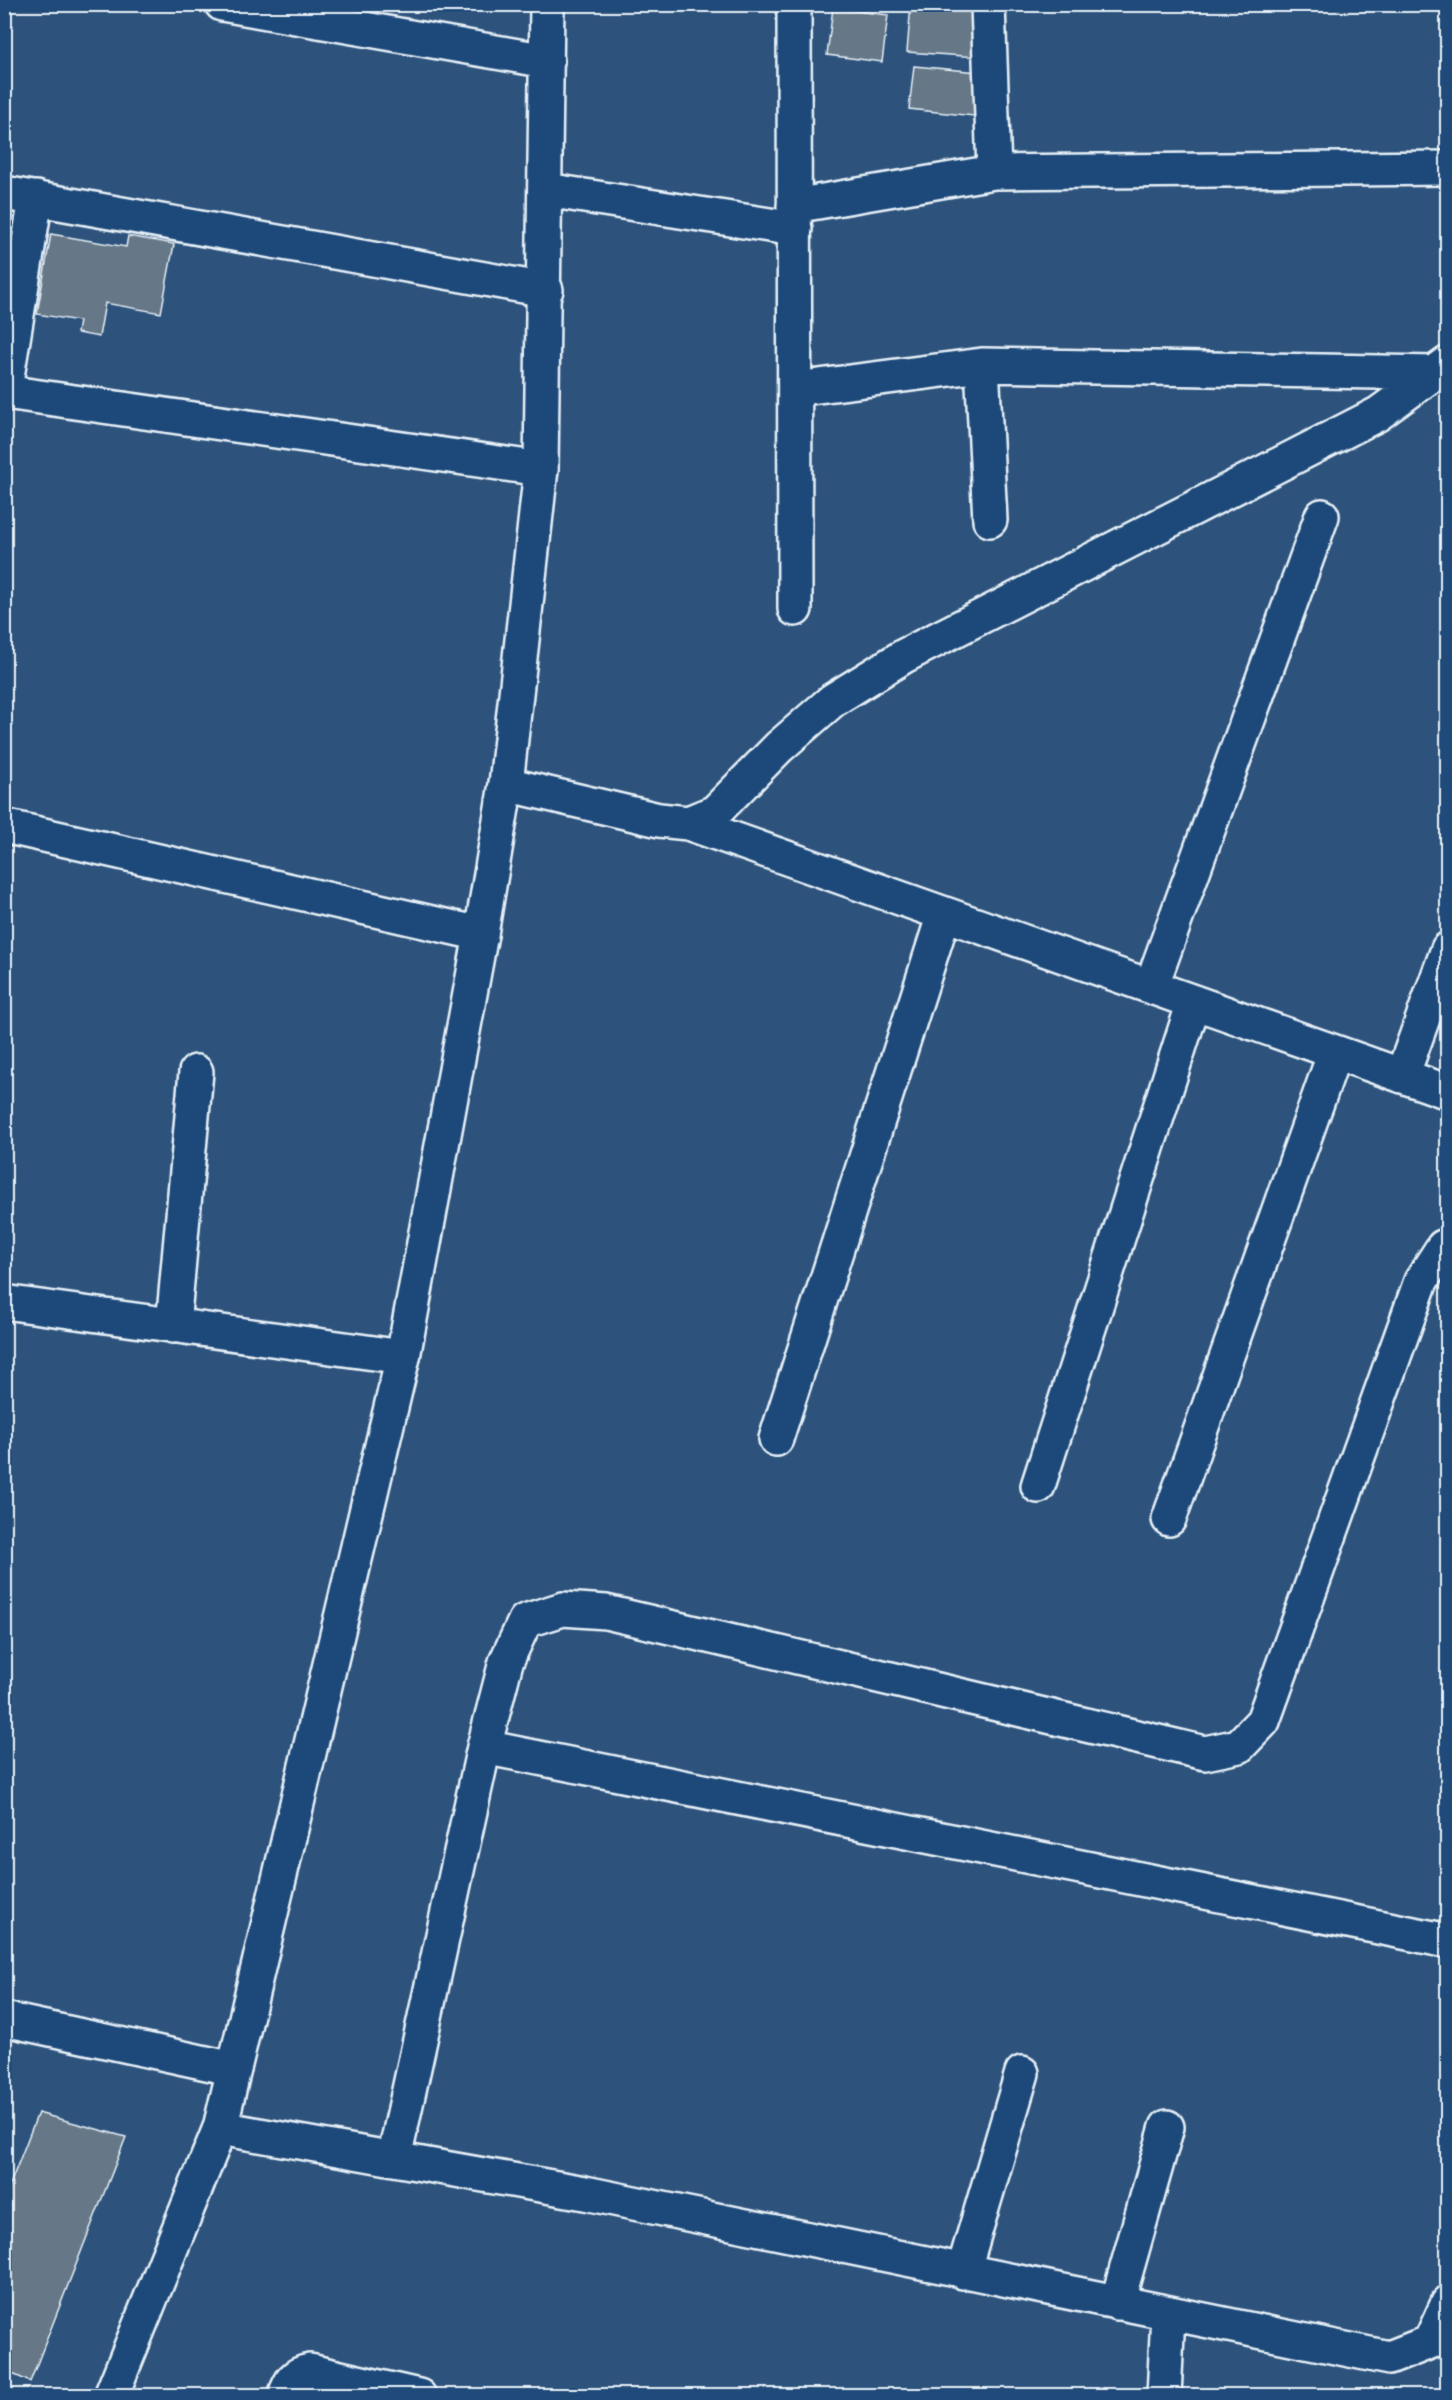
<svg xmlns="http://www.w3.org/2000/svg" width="1452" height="2400" font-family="Dekko,sans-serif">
  <rect width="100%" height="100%" fill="#2d537d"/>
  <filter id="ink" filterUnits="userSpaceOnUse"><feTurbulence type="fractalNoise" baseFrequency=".0167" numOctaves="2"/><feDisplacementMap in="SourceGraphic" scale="12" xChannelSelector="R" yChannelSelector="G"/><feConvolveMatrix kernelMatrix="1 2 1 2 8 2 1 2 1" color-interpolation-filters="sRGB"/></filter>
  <g filter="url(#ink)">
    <path fill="#667887" stroke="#e8f1f8" stroke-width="1.5" d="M 911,4 L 982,6 L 978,57 L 907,52 Z
      M 833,8 L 888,15 L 882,62 L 827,55 Z
      M 914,66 L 978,72 L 974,116 L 909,109 Z
      M 51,234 L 126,247 L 128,236 L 174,244 L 161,313 L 105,303 L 99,337 L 77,333 L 79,321 L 37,314 Z
      M 38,2113 L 126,2137 L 30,2382 L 4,2370 L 4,2200 Z"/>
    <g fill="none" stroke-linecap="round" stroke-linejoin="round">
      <g stroke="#e8f1f8" stroke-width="38">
        <path id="street" d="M 222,4 L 547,61
          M 794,4 L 795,609
          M 988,4 L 994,172
          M 546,190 L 795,229
          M 4,193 L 546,290
          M 794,206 L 994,172 L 1448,168
          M 982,365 L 990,520
          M 795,389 L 982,365 L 1437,373
          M 5,392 L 541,469
          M 4,395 L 36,198
          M 506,784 L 659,820 L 688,823 L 715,812 L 779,747 L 833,700 L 904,656 L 1378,414 L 1448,363
          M 688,823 L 1448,1092
          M 4,826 L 481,934
          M 1151,987 L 1322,516
          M 1402,1076 L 1448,949
          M 4,1302 L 403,1357
          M 173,1326 L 196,1072
          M 776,1439 L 944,914
          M 1038,1486 L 1194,1002
          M 1169,1519 L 1335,1052
          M 484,1747 L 1448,1941
          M 4,2019 L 234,2069
          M 220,2128 L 585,2193 L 1389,2358 L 1430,2342 L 1448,2303
          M 394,2159 L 484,1747 L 506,1662 L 525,1621 L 563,1609 L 606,1612 L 1205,1753 L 1239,1746 L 1263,1721 L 1421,1281 L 1443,1247 L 1448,1245
          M 963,2272 L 1022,2073
          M 1117,2303 L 1167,2127
          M 285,2396 C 290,2381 294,2374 310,2371 L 419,2396
          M 1164,2396 L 1168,2314"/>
      </g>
      <g stroke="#e8f1f8" stroke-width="38">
        <path id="secondary" d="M 111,2396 L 220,2128 L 403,1357 L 481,934 L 506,784 L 541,469 L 547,4"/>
      </g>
      <use href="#street" stroke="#1f4a7a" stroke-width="33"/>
      <use href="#secondary" stroke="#1f4a7a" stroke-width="33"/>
    </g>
  </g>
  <rect width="1452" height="2400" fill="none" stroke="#1f4a7a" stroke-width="24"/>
  <rect x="12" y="12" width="1428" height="2376" fill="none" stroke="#e8f1f8" stroke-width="2" filter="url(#ink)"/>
</svg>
